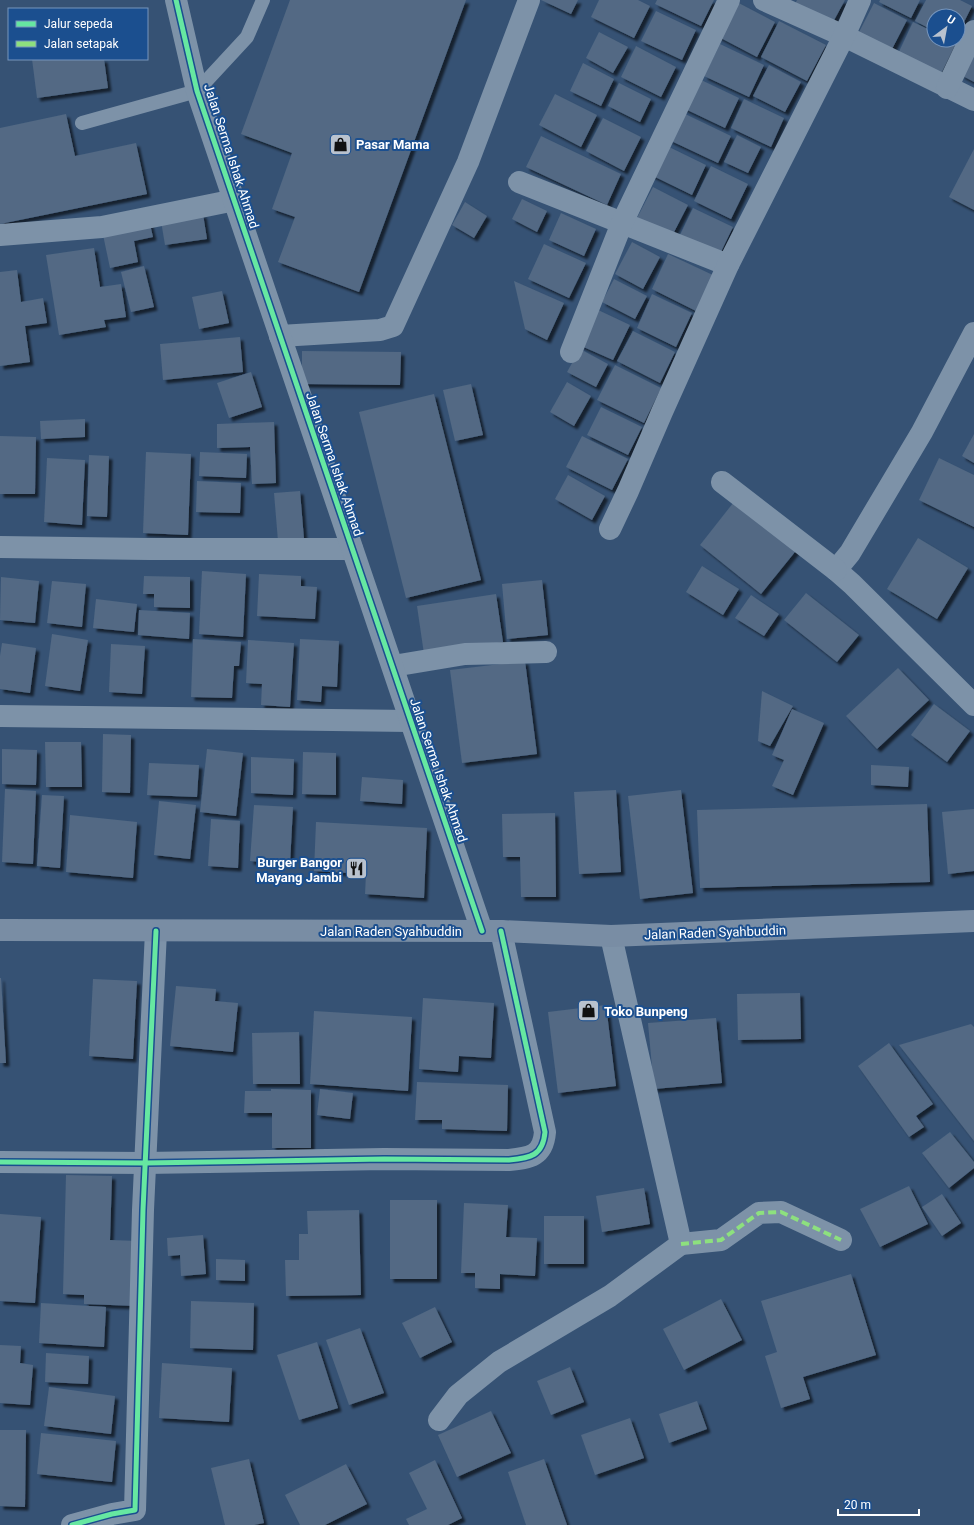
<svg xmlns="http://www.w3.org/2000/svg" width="974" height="1525" viewBox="0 0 974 1525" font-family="Roboto,sans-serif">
<defs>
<filter id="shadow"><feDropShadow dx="3.5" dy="3.5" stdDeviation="1" flood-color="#0009"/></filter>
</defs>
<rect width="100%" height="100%" fill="#365274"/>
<!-- building -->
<g fill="#526984" filter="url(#shadow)">
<path d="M290,0H466L359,292L278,262L295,217L272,209L292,153L241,134Z"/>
<path d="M541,0H578L571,14Z"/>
<path d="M599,0H638L650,6L634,38L591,17Z"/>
<path d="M657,0H714L701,26L655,4Z"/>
<path d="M733,0L775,22L757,57L715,35Z"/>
<path d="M797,0H845L832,24L795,4Z"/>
<path d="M880,0H920L911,18L879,2Z"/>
<path d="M926,0H960L972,6L958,34V16H934V31L915,21Z"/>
<path d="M874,3L907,20L890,53L857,36Z"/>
<path d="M656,11L696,30L682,60L641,41Z"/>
<path d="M779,21L826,45L807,81L761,57Z"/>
<path d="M913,22L934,32V40H949L956,43L939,78L896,58Z"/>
<path d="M599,32L628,47L613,73L586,58Z"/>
<path d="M720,44L764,65L749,97L704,76Z"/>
<path d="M636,46L676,67L661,97L621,77Z"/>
<path d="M974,52V82L961,75Z"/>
<path d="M32,59H104L108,88L37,98Z"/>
<path d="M583,63L614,79L601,106L570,91Z"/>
<path d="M769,65L801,82L785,112L753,96Z"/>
<path d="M697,78L739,98L725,128L683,108Z"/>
<path d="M619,83L651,99L640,122L608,106Z"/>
<path d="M555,94L597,115L581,147L539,125Z"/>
<path d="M744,99L784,118L771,147L731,128Z"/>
<path d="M681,112L731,136L718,163L669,140Z"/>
<path d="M66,114L75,156L136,143L147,194L0,224V128Z"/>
<path d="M603,118L641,137L624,171L586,151Z"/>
<path d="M737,135L761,147L748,173L724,162Z"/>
<path d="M541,136L621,174L607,205L526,167Z"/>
<path d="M665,145L706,165L692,195L651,175Z"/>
<path d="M974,149V210L949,197Z"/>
<path d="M711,166L748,184L731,219L694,201Z"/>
<path d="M653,187L688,205L671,238L636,220Z"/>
<path d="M522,199L547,211L537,232L512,219Z"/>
<path d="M465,202L487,216L474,238L452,225Z"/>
<path d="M693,208L733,227L719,256L679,237Z"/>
<path d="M561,213L596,229L584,256L549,240Z"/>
<path d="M203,214L207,239L165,245L161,221Z"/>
<path d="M149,220L153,237L134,241L138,262L110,268L102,230Z"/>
<path d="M632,242L660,257L643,289L615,274Z"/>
<path d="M544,244L586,263L569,298L528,279Z"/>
<path d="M94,248L100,287L121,284L126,317L104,320L106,327L59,335L46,255Z"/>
<path d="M668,254L715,276L698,312L652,289Z"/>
<path d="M144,266L154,307L131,312L121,272Z"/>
<path d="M17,270L21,302L43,298L47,323L25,326L30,362L0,366V272Z"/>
<path d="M614,279L647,296L635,319L602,302Z"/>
<path d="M514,281L564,303L547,340L525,329Z"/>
<path d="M222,291L229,323L199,329L192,297Z"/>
<path d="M652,294L692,313L676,347L637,328Z"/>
<path d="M596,309L630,325L613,360L579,345Z"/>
<path d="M633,331L675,352L660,383L617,361Z"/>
<path d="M240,337L243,372L163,380L160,344Z"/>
<path d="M580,349L608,364L596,387L567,372Z"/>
<path d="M302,351L401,352L400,385L302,384Z"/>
<path d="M615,365L661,388L644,423L597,400Z"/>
<path d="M251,372L262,407L229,418L217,383Z"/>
<path d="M567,382L591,396L574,426L550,412Z"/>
<path d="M471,384L483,435L455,441L443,390Z"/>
<path d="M434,394L481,580L406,598L359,412Z"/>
<path d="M601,407L642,427L628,455L587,435Z"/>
<path d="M85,419V437L41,439L40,421Z"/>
<path d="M274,422L276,483L252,484L250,447L217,448V424Z"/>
<path d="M974,434V463L962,456Z"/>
<path d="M0,436L36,437L35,494H0Z"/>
<path d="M582,436L628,459L612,490L566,467Z"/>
<path d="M146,452L191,454L188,535L143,533Z"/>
<path d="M200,452L247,454L246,478L199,476Z"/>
<path d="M89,455L109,456L107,517L87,516Z"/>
<path d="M47,458L85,460L82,525L44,522Z"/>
<path d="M939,458L974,475V527L919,500Z"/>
<path d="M568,475L605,496L592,520L555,499Z"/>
<path d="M197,481L241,483L240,513L196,512Z"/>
<path d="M300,491L304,539L278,541L274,493Z"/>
<path d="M737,498L799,547L761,594L700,545Z"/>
<path d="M918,538L968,568L937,619L887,589Z"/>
<path d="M702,566L739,589L723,615L686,592Z"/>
<path d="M202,571L246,574L243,637L199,634Z"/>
<path d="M259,574L301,576V586L317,587L315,619L257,616Z"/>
<path d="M144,576L190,577V608L154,607V594H143Z"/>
<path d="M1,577L39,581L35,623L0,620Z"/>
<path d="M542,580L548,635L507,639L502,584Z"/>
<path d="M52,581L86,584L82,627L47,623Z"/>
<path d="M806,593L859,635L837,662L784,620Z"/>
<path d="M496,594L503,642L424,654L417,606Z"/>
<path d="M751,595L779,614L764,636L735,618Z"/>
<path d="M96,599L137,604L134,632L93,628Z"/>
<path d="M139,610L190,613L189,639L138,635Z"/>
<path d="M52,634L88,640L80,691L45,686Z"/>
<path d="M193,639L241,642L239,666H234L232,698L191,697Z"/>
<path d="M300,639L339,641L337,687L322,686L321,702L297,700Z"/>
<path d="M248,640L294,643L290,707L261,705L262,684L246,683Z"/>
<path d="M2,643L36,648L30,693L0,689V656Z"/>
<path d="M111,644L145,646L142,694L109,692Z"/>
<path d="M525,661L537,754L462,763L450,670Z"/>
<path d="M898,668L929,700L877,749L846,716Z"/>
<path d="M762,691L793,706L770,746L758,741Z"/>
<path d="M934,704L970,731L947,762L911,735Z"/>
<path d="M792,709L824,723L793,795L772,786L784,760L772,755Z"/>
<path d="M103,734L131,735L130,793L102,792Z"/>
<path d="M45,742H81L82,787H46Z"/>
<path d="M2,749L37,750L36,785L2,784Z"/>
<path d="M207,749L243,753L236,816L200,812Z"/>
<path d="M303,752L336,753V795L302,794Z"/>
<path d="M251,757L294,759L293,795L251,793Z"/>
<path d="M149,763L199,765L197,797L147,795Z"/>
<path d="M871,765L909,767L908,787L871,785Z"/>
<path d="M362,777L403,780L402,804L360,801Z"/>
<path d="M5,789L36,791L33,864L2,862Z"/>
<path d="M616,790L621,872L579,874L574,792Z"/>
<path d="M681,790L693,893L640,899L628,796Z"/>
<path d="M42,795L64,796L60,868L37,866Z"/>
<path d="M159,801L196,805L190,859L154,855Z"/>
<path d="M927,804L930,882L700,888L697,810Z"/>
<path d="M254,805L293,807L290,864L250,861Z"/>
<path d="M974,809V871L948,874L942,812Z"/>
<path d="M555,813L556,897H521L520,857H503L502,814Z"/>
<path d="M70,815L137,822L133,878L66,872Z"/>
<path d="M211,819L240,821L238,868L208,866Z"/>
<path d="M316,822L427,828L424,898L365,894L366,874L314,871Z"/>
<path d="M0,978H1L6,1063H0Z"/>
<path d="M93,979L137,981L133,1059L89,1056Z"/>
<path d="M176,986L216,989L215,1001L238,1003L233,1052L170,1046Z"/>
<path d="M800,993L801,1039L738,1040L737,994Z"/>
<path d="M423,998L494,1003L491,1058L459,1056L458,1072L419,1069Z"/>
<path d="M606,1005L616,1086L558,1093L548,1012Z"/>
<path d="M314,1011L412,1017L408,1091L310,1084Z"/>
<path d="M716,1018L722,1083L654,1089L648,1023Z"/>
<path d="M971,1024L974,1027V1141L899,1045Z"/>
<path d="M299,1032L300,1084H253L252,1033Z"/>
<path d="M889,1043L933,1104L916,1116L924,1127L909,1137L858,1066Z"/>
<path d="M417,1082L508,1085L507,1131L442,1129V1120H415Z"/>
<path d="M271,1089L311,1090V1148H272V1113H244L245,1091H271Z"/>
<path d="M320,1089L353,1093L350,1119L317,1115Z"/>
<path d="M950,1132L974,1162V1168L949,1188L922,1153Z"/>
<path d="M66,1175L112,1176L110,1240L139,1241L137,1306L84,1304V1295L63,1294Z"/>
<path d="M909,1186L928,1224L880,1247L860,1209Z"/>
<path d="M644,1188L650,1224L602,1232L596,1196Z"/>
<path d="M942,1194L961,1223L942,1236L922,1207Z"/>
<rect x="390" y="1200" width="47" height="79"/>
<path d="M464,1203L508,1205L506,1237L537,1238L535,1276L500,1274V1289L475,1288V1273H461Z"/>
<path d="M359,1210L361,1295L286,1296L285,1260H299V1234H308L307,1211Z"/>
<path d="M0,1214L41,1217L35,1303L0,1301Z"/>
<rect x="544" y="1216" width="40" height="48"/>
<path d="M203,1235L206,1274L181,1276L180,1255L168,1256L167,1238Z"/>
<path d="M216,1259L245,1260V1281L216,1280Z"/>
<path d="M851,1274L876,1355L803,1377L810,1399L781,1408L765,1356L777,1352L761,1301Z"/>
<path d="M721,1299L742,1340L684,1370L663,1329Z"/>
<path d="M191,1301L254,1303L253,1350L190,1348Z"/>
<path d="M41,1303L106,1307L104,1347L39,1343Z"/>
<path d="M435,1307L452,1342L420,1358L402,1323Z"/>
<path d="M360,1328L384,1393L349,1405L326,1340Z"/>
<path d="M317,1342L338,1408L299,1420L277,1355Z"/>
<path d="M0,1345L21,1346L20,1363L33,1365L30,1405L0,1403Z"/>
<path d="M46,1353L89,1356L88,1384L45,1382Z"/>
<path d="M162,1363L232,1368L229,1422L159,1418Z"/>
<path d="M570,1367L584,1402L551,1415L537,1381Z"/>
<path d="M49,1387L115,1396L111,1434L44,1426Z"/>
<path d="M697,1401L707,1429L669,1443L659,1414Z"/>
<path d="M491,1411L511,1453L457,1477L438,1435Z"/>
<path d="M630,1418L644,1458L595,1475L581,1435Z"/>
<path d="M0,1430H26L25,1507L0,1506Z"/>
<path d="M41,1433L116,1441L112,1482L37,1474Z"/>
<path d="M249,1459L264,1523L254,1525H225L211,1468Z"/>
<path d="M544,1459L567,1525H526L508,1472Z"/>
<path d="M435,1460L462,1518L448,1525H409L406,1519L427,1509L409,1473Z"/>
<path d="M346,1464L367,1504L325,1525H300L285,1495Z"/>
</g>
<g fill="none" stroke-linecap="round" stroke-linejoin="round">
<!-- service -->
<path stroke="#7d92a8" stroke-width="14" d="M82,123L197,91L247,37L263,0"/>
<!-- minor -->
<g stroke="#7d92a8" stroke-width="22">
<path d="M764,0L844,36L974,100"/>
<path d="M947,88L974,31"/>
<path d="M519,182L728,265"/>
<path d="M0,235L102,227L235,200"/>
<path d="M974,333L922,432L850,553L836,570L852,584L974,705"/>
<path d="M280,336L380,330L393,326L468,162L529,0"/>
<path d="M571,352L622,223L729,0"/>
<path d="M722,482L836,570"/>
<path d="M610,529L628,491L662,412L728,265L844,36L860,0"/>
<path d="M0,547L149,549H352"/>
<path d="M393,666L465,654L546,652"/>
<path d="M0,716L410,721"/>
<path d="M0,1162L145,1163L384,1159L509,1160C530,1158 543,1156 545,1132L501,931"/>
<path d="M681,1244L721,1240L759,1213L781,1212L841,1240"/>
<path d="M439,1420L458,1395L499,1362L610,1296L681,1244L611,936"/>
<path d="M72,1525L112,1514L135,1510L143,1210L156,931"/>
</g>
<!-- tertiary -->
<path stroke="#7d92a8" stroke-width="22" d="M176,0L197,91L482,931"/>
<!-- secondary -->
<path stroke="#798da4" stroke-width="22" d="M0,930L501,931L611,936L974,921"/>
<!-- quiet -->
<path stroke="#8de07e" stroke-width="4" stroke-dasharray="8 4" stroke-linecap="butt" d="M681,1244L721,1240L759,1213L781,1212L841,1240"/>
<defs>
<g id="cycleway">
<path d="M176,0L197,91L482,931"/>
<path d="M0,1162L145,1163L384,1159L509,1160C530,1158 543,1156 545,1132L501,931"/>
<path d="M72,1525L112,1514L135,1510L143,1210L156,931"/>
</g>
</defs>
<!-- cycleway casing -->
<use href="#cycleway" stroke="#1b4f8f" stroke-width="8"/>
<!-- cycleway -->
<use href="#cycleway" stroke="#66e7a1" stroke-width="5"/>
</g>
<!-- icons -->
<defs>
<symbol id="shop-square" viewBox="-11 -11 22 22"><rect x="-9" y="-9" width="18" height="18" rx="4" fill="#b9c2ce" stroke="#1b4f8f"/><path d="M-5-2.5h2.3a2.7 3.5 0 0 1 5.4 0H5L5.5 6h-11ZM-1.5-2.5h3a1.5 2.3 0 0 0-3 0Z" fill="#111"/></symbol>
<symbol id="restaurant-square" viewBox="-11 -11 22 22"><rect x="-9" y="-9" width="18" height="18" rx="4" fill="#b9c2ce" stroke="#1b4f8f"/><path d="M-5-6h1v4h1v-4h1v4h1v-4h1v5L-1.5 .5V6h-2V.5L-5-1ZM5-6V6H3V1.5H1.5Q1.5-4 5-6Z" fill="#111"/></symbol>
</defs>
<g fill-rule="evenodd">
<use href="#shop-square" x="328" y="132" width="25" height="25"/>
<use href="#restaurant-square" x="344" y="856" width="25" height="25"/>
<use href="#shop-square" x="576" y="998" width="25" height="25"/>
</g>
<g text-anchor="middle" stroke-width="4" stroke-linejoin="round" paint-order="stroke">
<!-- poi labels -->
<g font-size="13" font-weight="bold" fill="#fff" stroke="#1b4f8f" text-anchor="start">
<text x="356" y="149">Pasar Mama</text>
<text x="342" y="867" text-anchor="end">Burger Bangor<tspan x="342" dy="15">Mayang Jambi</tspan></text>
<text x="604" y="1016">Toko Bunpeng</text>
</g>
<!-- street labels -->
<g font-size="13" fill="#fff" stroke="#1b4f8f">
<text transform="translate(232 156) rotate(72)" y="5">Jalan Serma Ishak Ahmad</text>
<text transform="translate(335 464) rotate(71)" y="5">Jalan Serma Ishak Ahmad</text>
<text transform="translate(439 770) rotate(71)" y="5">Jalan Serma Ishak Ahmad</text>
<text x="391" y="936">Jalan Raden Syahbuddin</text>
<text transform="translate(715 932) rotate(-2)" y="5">Jalan Raden Syahbuddin</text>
</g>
</g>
<!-- legend -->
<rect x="8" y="8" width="140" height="52" fill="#1b4f8f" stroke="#7695bc"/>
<rect x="16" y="21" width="20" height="6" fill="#66e7a1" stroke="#7695bc"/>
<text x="44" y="28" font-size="12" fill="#ffffff">Jalur sepeda</text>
<rect x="16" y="41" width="20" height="6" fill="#8de07e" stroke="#7695bc"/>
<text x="44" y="48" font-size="12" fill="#ffffff">Jalan setapak</text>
<!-- north arrow -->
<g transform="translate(946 28) rotate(32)"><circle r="19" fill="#1b4f8f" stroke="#7695bc"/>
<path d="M0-3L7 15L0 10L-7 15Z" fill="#b9c2ce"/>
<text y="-6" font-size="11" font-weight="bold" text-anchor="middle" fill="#ffffff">U</text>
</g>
<!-- scale -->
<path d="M838 1509v6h81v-6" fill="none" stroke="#ffffff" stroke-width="2"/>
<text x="844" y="1509" font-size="12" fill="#ffffff" stroke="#1b4f8f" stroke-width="3" paint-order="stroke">20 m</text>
</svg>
